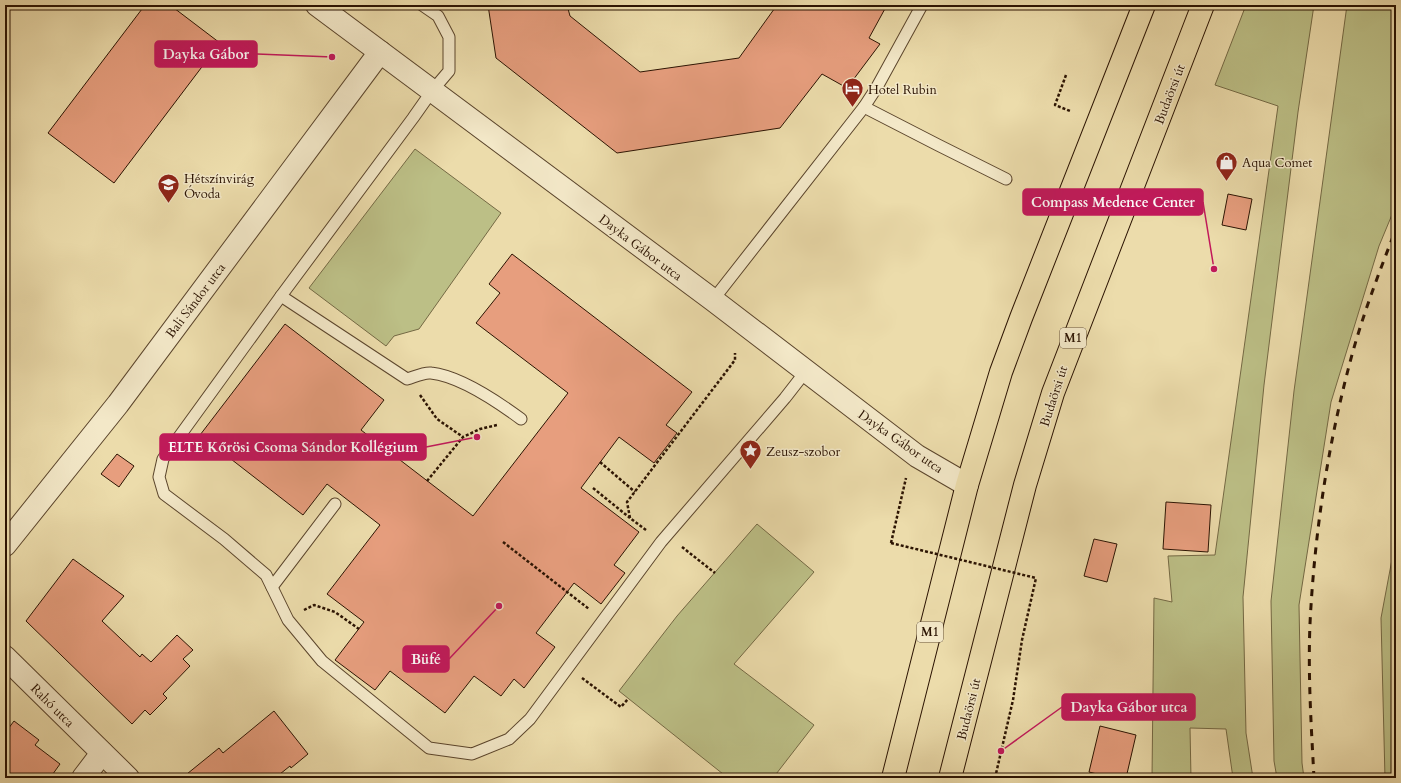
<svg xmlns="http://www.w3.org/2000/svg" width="1401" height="783" viewBox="0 0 1401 783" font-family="Cardo,serif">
<rect width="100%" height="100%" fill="#ecdcab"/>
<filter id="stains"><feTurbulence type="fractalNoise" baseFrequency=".005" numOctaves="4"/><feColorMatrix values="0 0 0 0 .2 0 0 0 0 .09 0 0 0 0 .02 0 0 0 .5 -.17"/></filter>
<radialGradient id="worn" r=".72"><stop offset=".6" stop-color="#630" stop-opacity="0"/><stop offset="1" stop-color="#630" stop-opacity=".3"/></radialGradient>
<!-- green -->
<g fill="#bcbf86" stroke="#746944">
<path d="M1246,5H1314L1298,112L1264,385L1243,597L1246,733L1253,778H1233L1226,729L1190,728L1191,778H1152L1154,598L1172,602L1168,556L1215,555L1278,106L1215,85Z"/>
<path d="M1347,5H1396V205L1379,246L1331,402L1299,605L1302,763L1304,778H1277L1274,761L1271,601L1294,391Z"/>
<path d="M415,149L501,213L419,329L394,336L386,346L309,288Z"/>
<path d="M757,524L814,572L734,664L814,725L773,778H728L619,691L677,616Z"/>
<path d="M1396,538V778H1385L1381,618Z"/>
</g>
<!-- building -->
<g fill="#e79e7e" stroke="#2b1302">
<path d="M145,5H170L220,43L114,183L48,133Z"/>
<path d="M488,5H567L570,16L640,72L739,58L777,5H887L869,38L880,44L847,88L822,74L780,128L617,153L496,58Z"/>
<path d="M1228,194L1252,199L1246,230L1222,225Z"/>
<path d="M512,254L692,392L666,425L677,433L654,463L619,437L581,488L639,532L614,565L625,573L601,604L574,583L536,633L555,647L524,688L514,679L501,696L474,676L445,713L390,671L375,690L335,660L364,622L327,594L380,525L327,484L303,515L200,435L285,324L384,400L361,430L473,516L568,393L476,323L500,293L489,284Z"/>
<path d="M117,454L134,466L119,487L101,474Z"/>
<path d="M1166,502L1211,505L1208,552L1163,549Z"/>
<path d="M1094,539L1117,544L1107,582L1084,576Z"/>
<path d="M73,559L124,596L102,621L140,657L142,654L151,662L177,635L193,650L183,659L190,666L163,694L167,698L150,715L145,710L132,724L26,621Z"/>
<path d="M274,711L308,754L291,768L290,766L275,778H182L219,748L223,753Z"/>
<path d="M14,721L39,740L35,745L60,764L50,778H5V733Z"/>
<path d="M1100,726L1136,735L1126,778H1113L1089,772Z"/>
</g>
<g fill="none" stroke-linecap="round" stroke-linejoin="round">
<defs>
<g id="service">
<path d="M422,5L438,16L449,37V71L432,91L413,118L281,296L163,459L159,477L164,494L224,539L266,575L288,620L322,661L429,748L472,754L509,739L530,719L661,542L785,398L806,371"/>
<path d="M864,107L938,145L1006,179"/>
<path d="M281,296L407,379C414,377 424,372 431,373C460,376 498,402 521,419"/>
<path d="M713,300L864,107L877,87L922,5"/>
<path d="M272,587L335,504"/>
</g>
<g id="minor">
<path d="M317,5L713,300L917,456L967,485"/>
<path d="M5,545L118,404L380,52"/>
<path d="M5,657L128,778"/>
<path d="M83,778L102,753"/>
</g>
<g id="primary">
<path d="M893,778L967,485L1001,372L1021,318L1144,5"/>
<path d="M950,778L1025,485L1053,393L1203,5"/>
</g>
</defs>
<!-- service casing -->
<use href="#service" stroke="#5b452c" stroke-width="13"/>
<!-- minor casing -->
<use href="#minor" stroke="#5b452c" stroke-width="24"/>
<!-- primary casing -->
<use href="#primary" stroke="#2b1302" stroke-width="24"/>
<!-- path -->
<g stroke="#2b1302" stroke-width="2.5" stroke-dasharray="3 2" stroke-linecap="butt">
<path d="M1066,75L1055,105L1070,111"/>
<path d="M420,395L437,419L463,437"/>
<path d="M600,462L635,492"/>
<path d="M427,481L463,437L480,429L497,425"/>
<path d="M593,488L630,518"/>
<path d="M646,530L630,518L627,502L735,360V353"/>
<path d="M503,542L589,609"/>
<path d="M891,543L906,478"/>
<path d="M682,547L715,573"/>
<path d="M304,610L314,605L335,612L359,629"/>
<path d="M582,678L621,707L628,699"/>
<path d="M995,778L1013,700L1022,640L1036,578"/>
</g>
<!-- service -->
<use href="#service" stroke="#f3e8c8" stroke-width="11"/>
<!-- minor -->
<use href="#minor" stroke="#f3e8c8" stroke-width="22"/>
<!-- primary -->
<use href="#primary" stroke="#ecdcab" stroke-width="22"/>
<!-- rail -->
<path stroke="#2b1302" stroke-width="3" stroke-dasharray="7 7" stroke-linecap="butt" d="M1314,778C1311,721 1307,663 1311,606C1316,526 1328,447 1348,370C1360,322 1378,275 1396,229"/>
<!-- path-bridge -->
<path stroke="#2b1302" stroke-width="2.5" stroke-dasharray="3 2" stroke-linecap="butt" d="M891,543L1036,578"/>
</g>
<!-- icons -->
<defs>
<symbol id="hotel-pin" viewBox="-11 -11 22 30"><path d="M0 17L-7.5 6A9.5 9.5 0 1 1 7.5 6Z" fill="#8f2418" stroke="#f3e8c8"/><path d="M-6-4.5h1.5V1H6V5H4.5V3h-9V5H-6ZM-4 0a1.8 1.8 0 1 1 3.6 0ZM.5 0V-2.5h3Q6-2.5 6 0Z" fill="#fff"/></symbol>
<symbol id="shop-pin" viewBox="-11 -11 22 30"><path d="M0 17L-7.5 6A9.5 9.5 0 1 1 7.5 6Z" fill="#8f2418" stroke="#f3e8c8"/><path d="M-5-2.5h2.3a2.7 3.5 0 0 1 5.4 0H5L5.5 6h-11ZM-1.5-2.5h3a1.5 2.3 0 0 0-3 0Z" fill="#fff"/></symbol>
<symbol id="school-pin" viewBox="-11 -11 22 30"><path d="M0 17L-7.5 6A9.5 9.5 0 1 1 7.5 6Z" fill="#8f2418" stroke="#f3e8c8"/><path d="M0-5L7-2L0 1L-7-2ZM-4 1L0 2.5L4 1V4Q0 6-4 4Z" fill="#fff"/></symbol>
<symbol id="sight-pin" viewBox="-11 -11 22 30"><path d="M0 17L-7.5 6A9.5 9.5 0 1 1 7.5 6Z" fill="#8f2418" stroke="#f3e8c8"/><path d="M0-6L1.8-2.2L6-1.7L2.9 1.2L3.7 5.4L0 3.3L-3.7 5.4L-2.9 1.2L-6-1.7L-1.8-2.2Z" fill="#fff"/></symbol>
</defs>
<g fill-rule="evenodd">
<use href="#hotel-pin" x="840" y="76" width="25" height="34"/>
<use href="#shop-pin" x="1214" y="150" width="25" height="34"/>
<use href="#school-pin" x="156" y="172" width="25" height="34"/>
<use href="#sight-pin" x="738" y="438" width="25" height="34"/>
</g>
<g text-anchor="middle" stroke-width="3" stroke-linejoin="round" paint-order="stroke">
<!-- shield labels -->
<g fill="#f3e8c8" stroke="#67533d" stroke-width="1">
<rect x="1060" y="328" width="26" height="20" rx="3"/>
<rect x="917" y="622" width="26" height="20" rx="3"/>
</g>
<g font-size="12" font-weight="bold" fill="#2b1302">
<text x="1073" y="342">M1</text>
<text x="930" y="636">M1</text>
</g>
<!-- poi labels -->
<g font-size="13" fill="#2b1302" stroke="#f3e8c8" text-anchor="start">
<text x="868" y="94">Hotel Rubin</text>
<text x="1242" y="167">Aqua Comet</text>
<text x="184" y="183">Hétszínvirág<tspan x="184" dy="15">Óvoda</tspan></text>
<text x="766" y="456">Zeusz-szobor</text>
</g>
<!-- street labels -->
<g font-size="13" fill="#2b1302" stroke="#f3e8c8">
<text transform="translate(1169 94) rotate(-69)" y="5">Budaörsi út</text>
<text transform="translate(641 247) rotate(37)" y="5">Dayka Gábor utca</text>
<text transform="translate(195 300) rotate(-53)" y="5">Bali Sándor utca</text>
<text transform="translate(1053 396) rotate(-72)" y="5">Budaörsi út</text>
<text transform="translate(901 441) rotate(35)" y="5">Dayka Gábor utca</text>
<text transform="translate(53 705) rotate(45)" y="5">Rahó utca</text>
<text transform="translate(968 709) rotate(-76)" y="5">Budaörsi út</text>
</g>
</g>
<!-- callouts -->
<path fill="none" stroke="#c2185b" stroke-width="1.5" d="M332 57L257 54M1214 269L1203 202M477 437L426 447M499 606L449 659M1001 751L1062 707"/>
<g fill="#c2185b" stroke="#f3e8c8" stroke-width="1.5">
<circle cx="332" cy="57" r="4"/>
<circle cx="1214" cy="269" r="4"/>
<circle cx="477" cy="437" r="4"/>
<circle cx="499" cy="606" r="4"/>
<circle cx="1001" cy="751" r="4"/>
</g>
<g fill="#c2185b" stroke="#c2185b" stroke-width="1.5">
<rect x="155" y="41" width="102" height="26" rx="4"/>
<rect x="1023" y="189" width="180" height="26" rx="4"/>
<rect x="160" y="434" width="266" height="26" rx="4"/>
<rect x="403" y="646" width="46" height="26" rx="4"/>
<rect x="1062" y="694" width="133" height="26" rx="4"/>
</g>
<g font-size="14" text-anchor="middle" font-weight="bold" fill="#fff">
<text x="206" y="59">Dayka Gábor</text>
<text x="1113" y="207">Compass Medence Center</text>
<text x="293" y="452">ELTE Kőrösi Csoma Sándor Kollégium</text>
<text x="426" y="664">Büfé</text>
<text x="1129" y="712">Dayka Gábor utca</text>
</g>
<!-- margin -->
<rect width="1401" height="783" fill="none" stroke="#ecdcab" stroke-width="20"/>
<rect x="6" y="6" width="1389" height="771" fill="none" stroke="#2b1302" stroke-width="2"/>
<rect x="10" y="10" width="1381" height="763" fill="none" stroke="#2b1302"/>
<rect width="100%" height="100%" filter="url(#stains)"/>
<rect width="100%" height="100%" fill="url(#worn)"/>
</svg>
